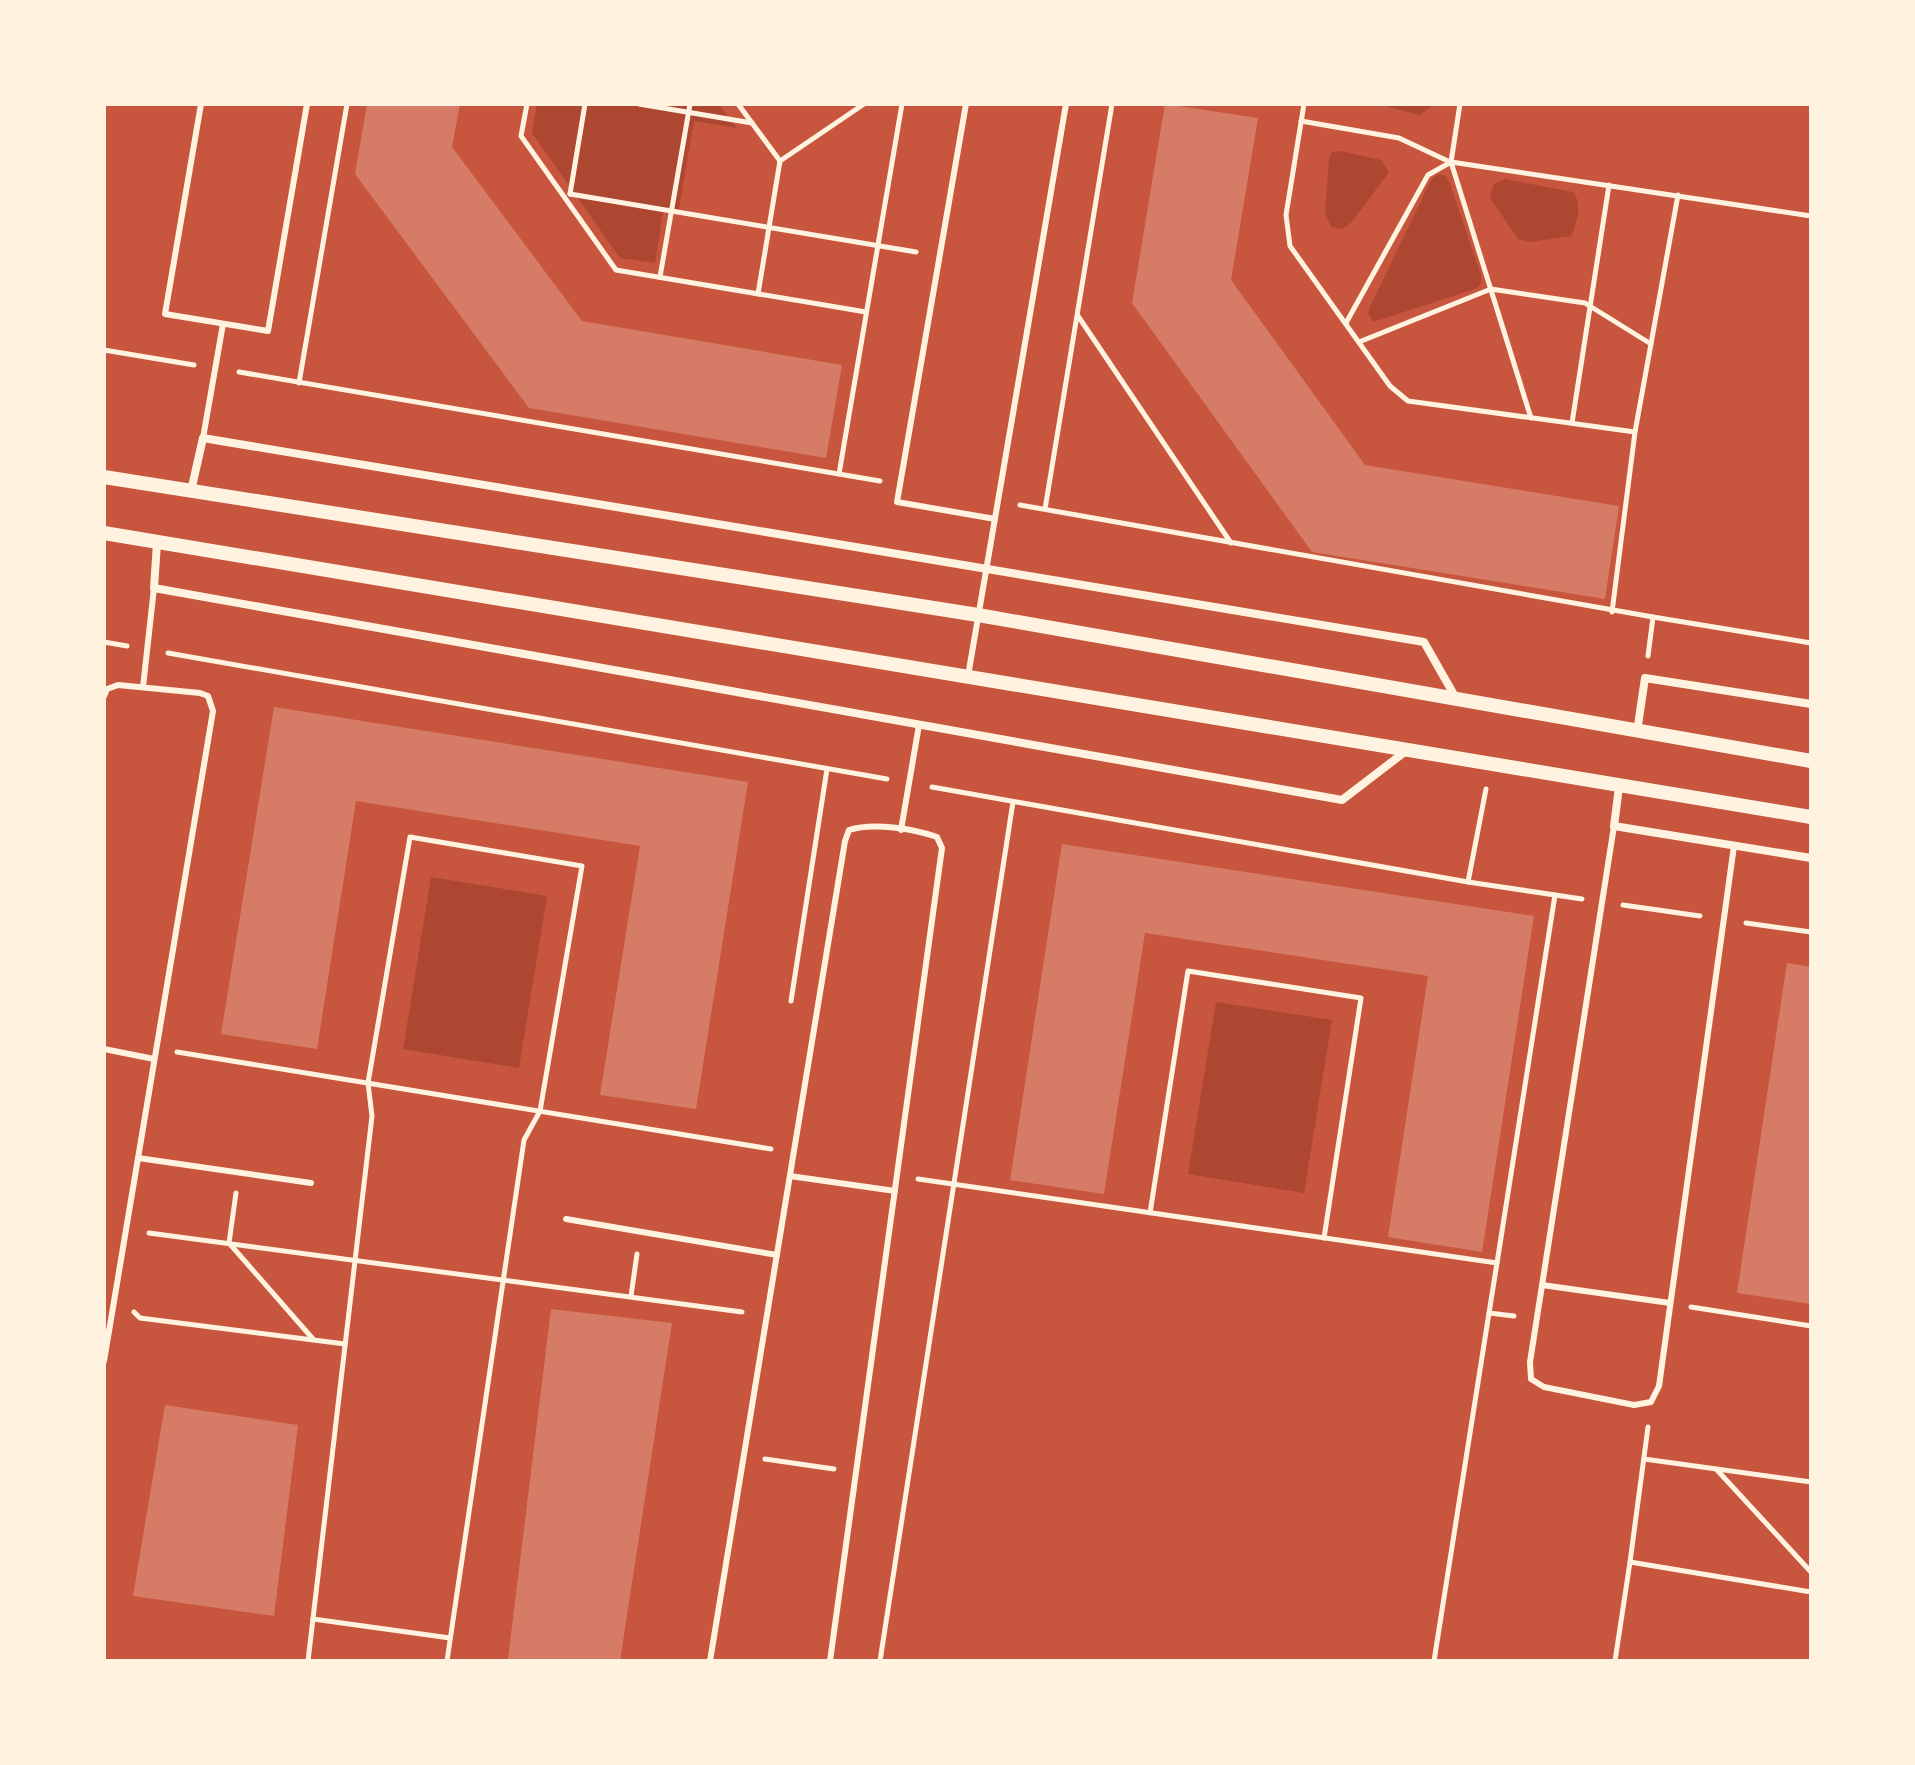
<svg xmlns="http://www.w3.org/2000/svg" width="1915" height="1765" viewBox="0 0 1915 1765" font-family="'Nunito Sans',sans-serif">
<rect width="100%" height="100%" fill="#c8553d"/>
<!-- green -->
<g fill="#ae4732">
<path d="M537,104H719L737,128L694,121L678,214L663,212L655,263L620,258L532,133Z"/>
<path d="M1377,104H1434L1420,115Z"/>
<path d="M1341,151L1381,160L1389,172L1351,223L1342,229L1331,227L1325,213L1329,157L1332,152Z"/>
<path d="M1438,174L1446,176L1450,184L1481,275V284L1475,289L1373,322L1368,313L1370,307L1431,180Z"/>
<path d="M1505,179L1573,192C1583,204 1577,223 1571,236L1530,242L1518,239L1490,198L1494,184Z"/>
<path d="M431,877L547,896L519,1068L403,1049Z"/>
<path d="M1216,1002L1332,1020L1304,1193L1188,1174Z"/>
</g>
<!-- building -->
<g fill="#d67c66">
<path d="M367,104H460L452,147L582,321L842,365L826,458L529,408L355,174Z"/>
<path d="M1165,104L1258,118L1231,280L1365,465L1619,506L1605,599L1312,552L1132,303Z"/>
<path d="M274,707L748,782L696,1109L600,1095L640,846L356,801L317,1049L221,1034Z"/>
<path d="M1062,844L1534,916L1482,1252L1388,1237L1428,976L1145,933L1104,1194L1010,1180Z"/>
<path d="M1787,963L1811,967V1304L1737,1293Z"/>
<path d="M551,1309L672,1323L620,1661L508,1659Z"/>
<path d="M165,1405L298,1425L274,1616L133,1596Z"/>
</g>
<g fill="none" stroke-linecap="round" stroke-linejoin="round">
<!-- path -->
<g stroke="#fff3e0" stroke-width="5">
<path d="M527,104L521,136L616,270L866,312"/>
<path d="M639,104L752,123"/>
<path d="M738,104L780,161L864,104"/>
<path d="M1304,104L1286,215L1290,246L1390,386L1408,401L1635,432L1678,195"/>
<path d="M1460,104L1451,162L1811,216"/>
<path d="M1301,121L1399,138L1450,162"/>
<path d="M570,194L916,252"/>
<path d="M570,194L585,104"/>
<path d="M660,277L690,104"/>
<path d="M758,294L780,161"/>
<path d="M1078,316L1231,543"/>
<path d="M1346,323L1428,175L1451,162L1531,418"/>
<path d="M1359,342L1491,289L1585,303L1651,344"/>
<path d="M104,350L194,365"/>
<path d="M239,372L880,481"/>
<path d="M299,383L347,104"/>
<path d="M1572,423L1609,185"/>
<path d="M839,474L902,104"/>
<path d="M1020,505L1653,617L1648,656"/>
<path d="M1045,509L1112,104"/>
<path d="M1612,612L1635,432"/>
<path d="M1653,617L1811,643"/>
<path d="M104,642L127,646"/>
<path d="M168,653L887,779"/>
<path d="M932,787L1468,882L1486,789"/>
<path d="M1468,882L1582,899"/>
<path d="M1623,905L1700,916"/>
<path d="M1746,923L1811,932"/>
<path d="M791,1001L827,769"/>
<path d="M177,1052L771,1149"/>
<path d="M918,1179L1497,1263L1555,895"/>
<path d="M236,1193L229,1243L313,1339"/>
<path d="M1150,1213L1188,971L1361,998L1324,1238"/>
<path d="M149,1233L742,1312"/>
<path d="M1497,1263L1489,1313L1514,1316"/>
<path d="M631,1296L637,1254"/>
<path d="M1691,1307L1811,1326"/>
<path d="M134,1312L140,1318L345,1344"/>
<path d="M1648,1427L1630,1562L1811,1592"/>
<path d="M765,1459L834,1469"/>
<path d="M1644,1459L1811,1482"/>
<path d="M1717,1470L1811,1572"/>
<path d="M313,1619L450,1638"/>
<path d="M308,1661L372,1116L368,1083L410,837L582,866L540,1111L524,1140L447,1661"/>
<path d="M880,1661L1013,802"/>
<path d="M1434,1661L1489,1313"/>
<path d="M1615,1661L1630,1562"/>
</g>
<!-- service -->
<g stroke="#fff3e0" stroke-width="6">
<path d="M201,104L165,314L268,331L307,104"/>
<path d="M966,104L897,502L995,519"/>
<path d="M203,438L223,324"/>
<path d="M968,676L1066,104"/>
<path d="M143,687L154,588"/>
<path d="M104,696L107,689L118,685L200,693L208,696L213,711L104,1361"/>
<path d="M1614,826L1530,1362L1531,1379L1544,1387L1634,1405L1651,1402L1659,1386L1734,846"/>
<path d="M901,830L919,725"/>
<path d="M104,1049L154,1059"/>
<path d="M138,1158L311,1183"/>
<path d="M790,1176L895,1191"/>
<path d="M566,1219L777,1255"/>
<path d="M1542,1285L1670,1303"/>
<path d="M710,1661L845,841L849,830C873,822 914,829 937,837L942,848L830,1661"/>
</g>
<!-- minor -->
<g stroke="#fff3e0" stroke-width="8">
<path d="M191,491L203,438L1424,642L1457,700"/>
<path d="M157,543L154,588L1342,800L1406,751"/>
<path d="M1637,732L1645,678L1811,704"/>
<path d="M1619,787L1614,826L1811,858"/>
</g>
<!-- tertiary -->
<g stroke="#fff3e0" stroke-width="14">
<path d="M104,477L978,615L1811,761"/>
<path d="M104,533L1811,817"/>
</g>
</g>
<!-- border -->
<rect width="1915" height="1765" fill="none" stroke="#fff3e0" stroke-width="212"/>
</svg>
